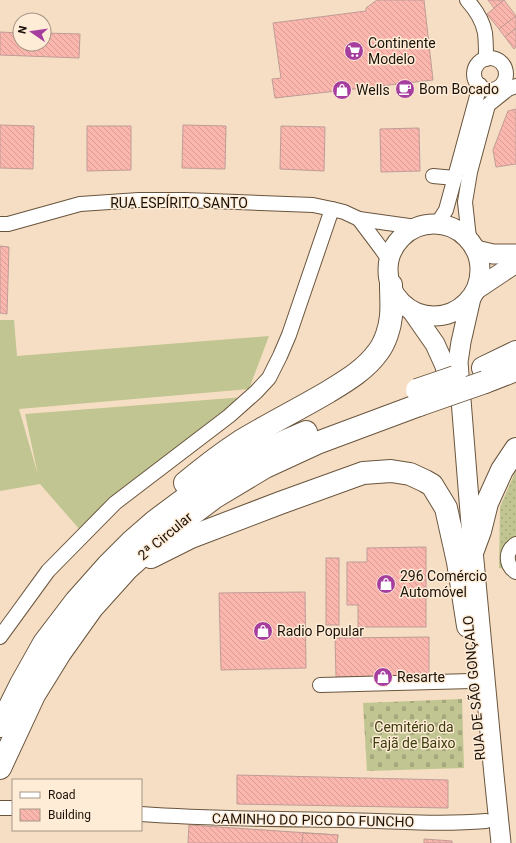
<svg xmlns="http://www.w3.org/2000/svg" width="516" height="843" viewBox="0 0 516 843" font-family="Roboto,sans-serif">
<defs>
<pattern id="cemetery-stones" width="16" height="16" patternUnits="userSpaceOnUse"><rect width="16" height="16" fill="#c1c591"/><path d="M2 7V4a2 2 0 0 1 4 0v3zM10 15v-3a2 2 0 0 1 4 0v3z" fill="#a5a87c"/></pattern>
<pattern id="park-dots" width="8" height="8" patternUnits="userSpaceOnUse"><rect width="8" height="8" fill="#c1c591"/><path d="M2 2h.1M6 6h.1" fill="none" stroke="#a5a87c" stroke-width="1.8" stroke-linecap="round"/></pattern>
<pattern id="building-back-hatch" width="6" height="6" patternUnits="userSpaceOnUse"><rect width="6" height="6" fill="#fbb6ae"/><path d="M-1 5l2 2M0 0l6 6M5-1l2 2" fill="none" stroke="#d79c94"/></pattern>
</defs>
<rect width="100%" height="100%" fill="#f5dec3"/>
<!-- grass -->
<path fill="#c1c591" d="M0,320H14L17,356L269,336L249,389L19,409L38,475L25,414L245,397L80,530L40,484L0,491Z"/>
<!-- cemetery -->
<path fill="url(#cemetery-stones)" d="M462,699L464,768L367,771L363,703Z"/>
<!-- park -->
<path fill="url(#park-dots)" d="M516,470V570L499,568L500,507Z"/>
<!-- building -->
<g fill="url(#building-back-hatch)" stroke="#c09c97">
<path d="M377,0H424L433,80L275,98L272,79L281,78L273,23L366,11V8Z"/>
<path d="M488,0H504L494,8Z"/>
<path d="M504,0L516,16L499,29L487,14Z"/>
<path d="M516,16V28L505,37L499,29Z"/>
<path d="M515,29L516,30V47L514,49L505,37Z"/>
<path d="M0,32L20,33V44H44V33L80,34L79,58L0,55Z"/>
<path d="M516,109V164L496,167L493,150L508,111Z"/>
<path d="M0,125L34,126L33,169L0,168Z"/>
<path d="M183,125L226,126L225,169L182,168Z"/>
<path d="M87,126H131V170L87,171Z"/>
<path d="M281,126L325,127L324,171L280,169Z"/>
<path d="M419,128L420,171L381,172L380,129Z"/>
<path d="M0,246L9,247L7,314L0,313Z"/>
<path d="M426,547V627H358V605H347V562H367V548Z"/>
<rect x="326" y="558" width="13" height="67"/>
<path d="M305,592L306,668L221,670L219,593Z"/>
<path d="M429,637V676L336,677L335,638Z"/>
<path d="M237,775L448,780V808L237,804Z"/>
<path d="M189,825L338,835L337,843H188Z"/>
<path d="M303,833L338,835L337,843H302Z"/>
<path d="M424,839L452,841V843H424Z"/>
</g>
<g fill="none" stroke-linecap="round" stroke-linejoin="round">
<defs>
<g id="minor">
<path d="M467,0C475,9 483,21 485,33C486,42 486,50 486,59"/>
<circle cx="490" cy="74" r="16"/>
<path d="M433,176L455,178"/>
<path d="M359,219C369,233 380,246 389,260"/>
<path d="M0,224H8L80,204L139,200H185L313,205L332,209L344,212L359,219L416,227"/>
<path d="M437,224L446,210L480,85"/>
<path d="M469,238L465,202L470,172L488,105L508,89L516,86"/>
<path d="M516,544C505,551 505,565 516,572"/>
<path d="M0,637L48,571L115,503L229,416L256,392L269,378L280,356L289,335L332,209"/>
<path d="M320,685L472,681"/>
<path d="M0,808H13"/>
<path d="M141,814C208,819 276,819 344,820C391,821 439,825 486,821"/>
</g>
<g id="secondary">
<circle cx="434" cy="270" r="46"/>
<path d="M476,250L493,254H516"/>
<path d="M477,289L516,263"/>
<path d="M471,298L461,342L458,362L473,550L494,775L501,843"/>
<path d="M412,311L435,344L445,366L450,393"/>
</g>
<g id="trunk">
<path d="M483,368L516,352"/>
<path d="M485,382L516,370"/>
<path d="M185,483C203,468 221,454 241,441C269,424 299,409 328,392C346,381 365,370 378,352C385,343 390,328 391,316C392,306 391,295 391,285"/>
<path d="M473,550L480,531L487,503L502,470L516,449"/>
<path d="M151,557L191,537L280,503L363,473L391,471L410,474L425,481L432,485L446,508L458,562L468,626"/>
<path d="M0,726L21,684L44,643L76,601L108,565L132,541L155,521L206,483L260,452L306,432"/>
<path d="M0,768L34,695L60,653L92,608L128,568L167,533L215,497L265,467L317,443L419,405"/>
</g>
</defs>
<!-- minor casing -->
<use href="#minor" stroke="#69553e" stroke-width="16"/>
<!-- secondary casing -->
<use href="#secondary" stroke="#69553e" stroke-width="21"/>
<!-- trunk casing -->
<use href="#trunk" stroke="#69553e" stroke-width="24"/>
<!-- minor -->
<use href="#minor" stroke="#fff" stroke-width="14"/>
<!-- secondary -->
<use href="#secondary" stroke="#fff" stroke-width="19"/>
<!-- trunk -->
<use href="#trunk" stroke="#fff" stroke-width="22"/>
<defs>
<g id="trunk-bridge">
<path d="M417,390L455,377"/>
<path d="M419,405L485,382"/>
</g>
</defs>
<!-- trunk-bridge casing -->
<use href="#trunk-bridge" stroke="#69553e" stroke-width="24" stroke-linecap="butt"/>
<!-- trunk-bridge -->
<use href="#trunk-bridge" stroke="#fff" stroke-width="22"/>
</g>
<!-- icons -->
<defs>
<symbol id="supermarket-disc" viewBox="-11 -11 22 22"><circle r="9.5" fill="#a63ea0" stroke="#ffecd7"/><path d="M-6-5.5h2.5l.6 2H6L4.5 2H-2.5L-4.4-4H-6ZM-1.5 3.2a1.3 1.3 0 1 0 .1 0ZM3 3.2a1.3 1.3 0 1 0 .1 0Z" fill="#fff"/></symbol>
<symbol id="cafe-disc" viewBox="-11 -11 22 22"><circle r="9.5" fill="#a63ea0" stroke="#ffecd7"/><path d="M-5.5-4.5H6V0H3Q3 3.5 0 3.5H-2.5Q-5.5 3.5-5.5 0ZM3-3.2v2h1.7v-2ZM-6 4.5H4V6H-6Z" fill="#fff"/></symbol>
<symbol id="shop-disc" viewBox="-11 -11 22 22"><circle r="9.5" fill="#a63ea0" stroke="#ffecd7"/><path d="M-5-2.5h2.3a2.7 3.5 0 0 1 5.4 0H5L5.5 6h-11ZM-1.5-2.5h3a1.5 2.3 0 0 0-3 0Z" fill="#fff"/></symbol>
</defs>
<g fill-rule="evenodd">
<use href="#supermarket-disc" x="343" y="40" width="22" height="22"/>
<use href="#cafe-disc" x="394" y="78" width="22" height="22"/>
<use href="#shop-disc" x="331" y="79" width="22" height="22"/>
<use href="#shop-disc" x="375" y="573" width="22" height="22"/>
<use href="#shop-disc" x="252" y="620" width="22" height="22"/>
<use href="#shop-disc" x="372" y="666" width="22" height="22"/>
</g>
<g text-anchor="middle" stroke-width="3" stroke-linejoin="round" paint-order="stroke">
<!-- poi labels -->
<g font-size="14" fill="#1b130a" stroke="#ffecd7" text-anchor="start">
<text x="368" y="48">Continente<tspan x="368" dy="16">Modelo</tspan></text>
<text x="419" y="94">Bom Bocado</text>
<text x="356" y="95">Wells</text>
<text x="400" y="581">296 Comércio<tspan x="400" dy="16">Automóvel</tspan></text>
<text x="277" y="636">Radio Popular</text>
<text x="397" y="682">Resarte</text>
</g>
<!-- street labels -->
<g font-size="14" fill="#1b130a" stroke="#ffecd7">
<text x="179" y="208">RUA ESPÍRITO SANTO</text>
<text transform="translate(165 536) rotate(-40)" y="5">2ª Circular</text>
<text transform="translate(474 688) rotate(-95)" y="5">RUA DE SÃO GONÇALO</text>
<text transform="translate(313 820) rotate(1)" y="5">CAMINHO DO PICO DO FUNCHO</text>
</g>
<!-- park labels -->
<g font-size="14" fill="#3c3d0d" stroke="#ffecd7">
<text x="414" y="732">Cemitério da<tspan x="414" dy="16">Fajã de Baixo</tspan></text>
</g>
</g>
<!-- legend -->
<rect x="12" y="779" width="130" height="52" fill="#ffecd7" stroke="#a49585"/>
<rect x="20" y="792" width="20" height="6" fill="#ffffff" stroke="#a49585"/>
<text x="48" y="799" font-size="12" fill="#1b130a">Road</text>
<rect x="20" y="809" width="20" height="12" fill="url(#building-back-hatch)" stroke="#a49585"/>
<text x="48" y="819" font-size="12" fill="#1b130a">Building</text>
<!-- north arrow -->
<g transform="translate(32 32) rotate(283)"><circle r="19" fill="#ffecd7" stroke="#a49585"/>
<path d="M0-3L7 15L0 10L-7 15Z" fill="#a63ea0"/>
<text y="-6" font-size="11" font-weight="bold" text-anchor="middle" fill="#1b130a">N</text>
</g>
</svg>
